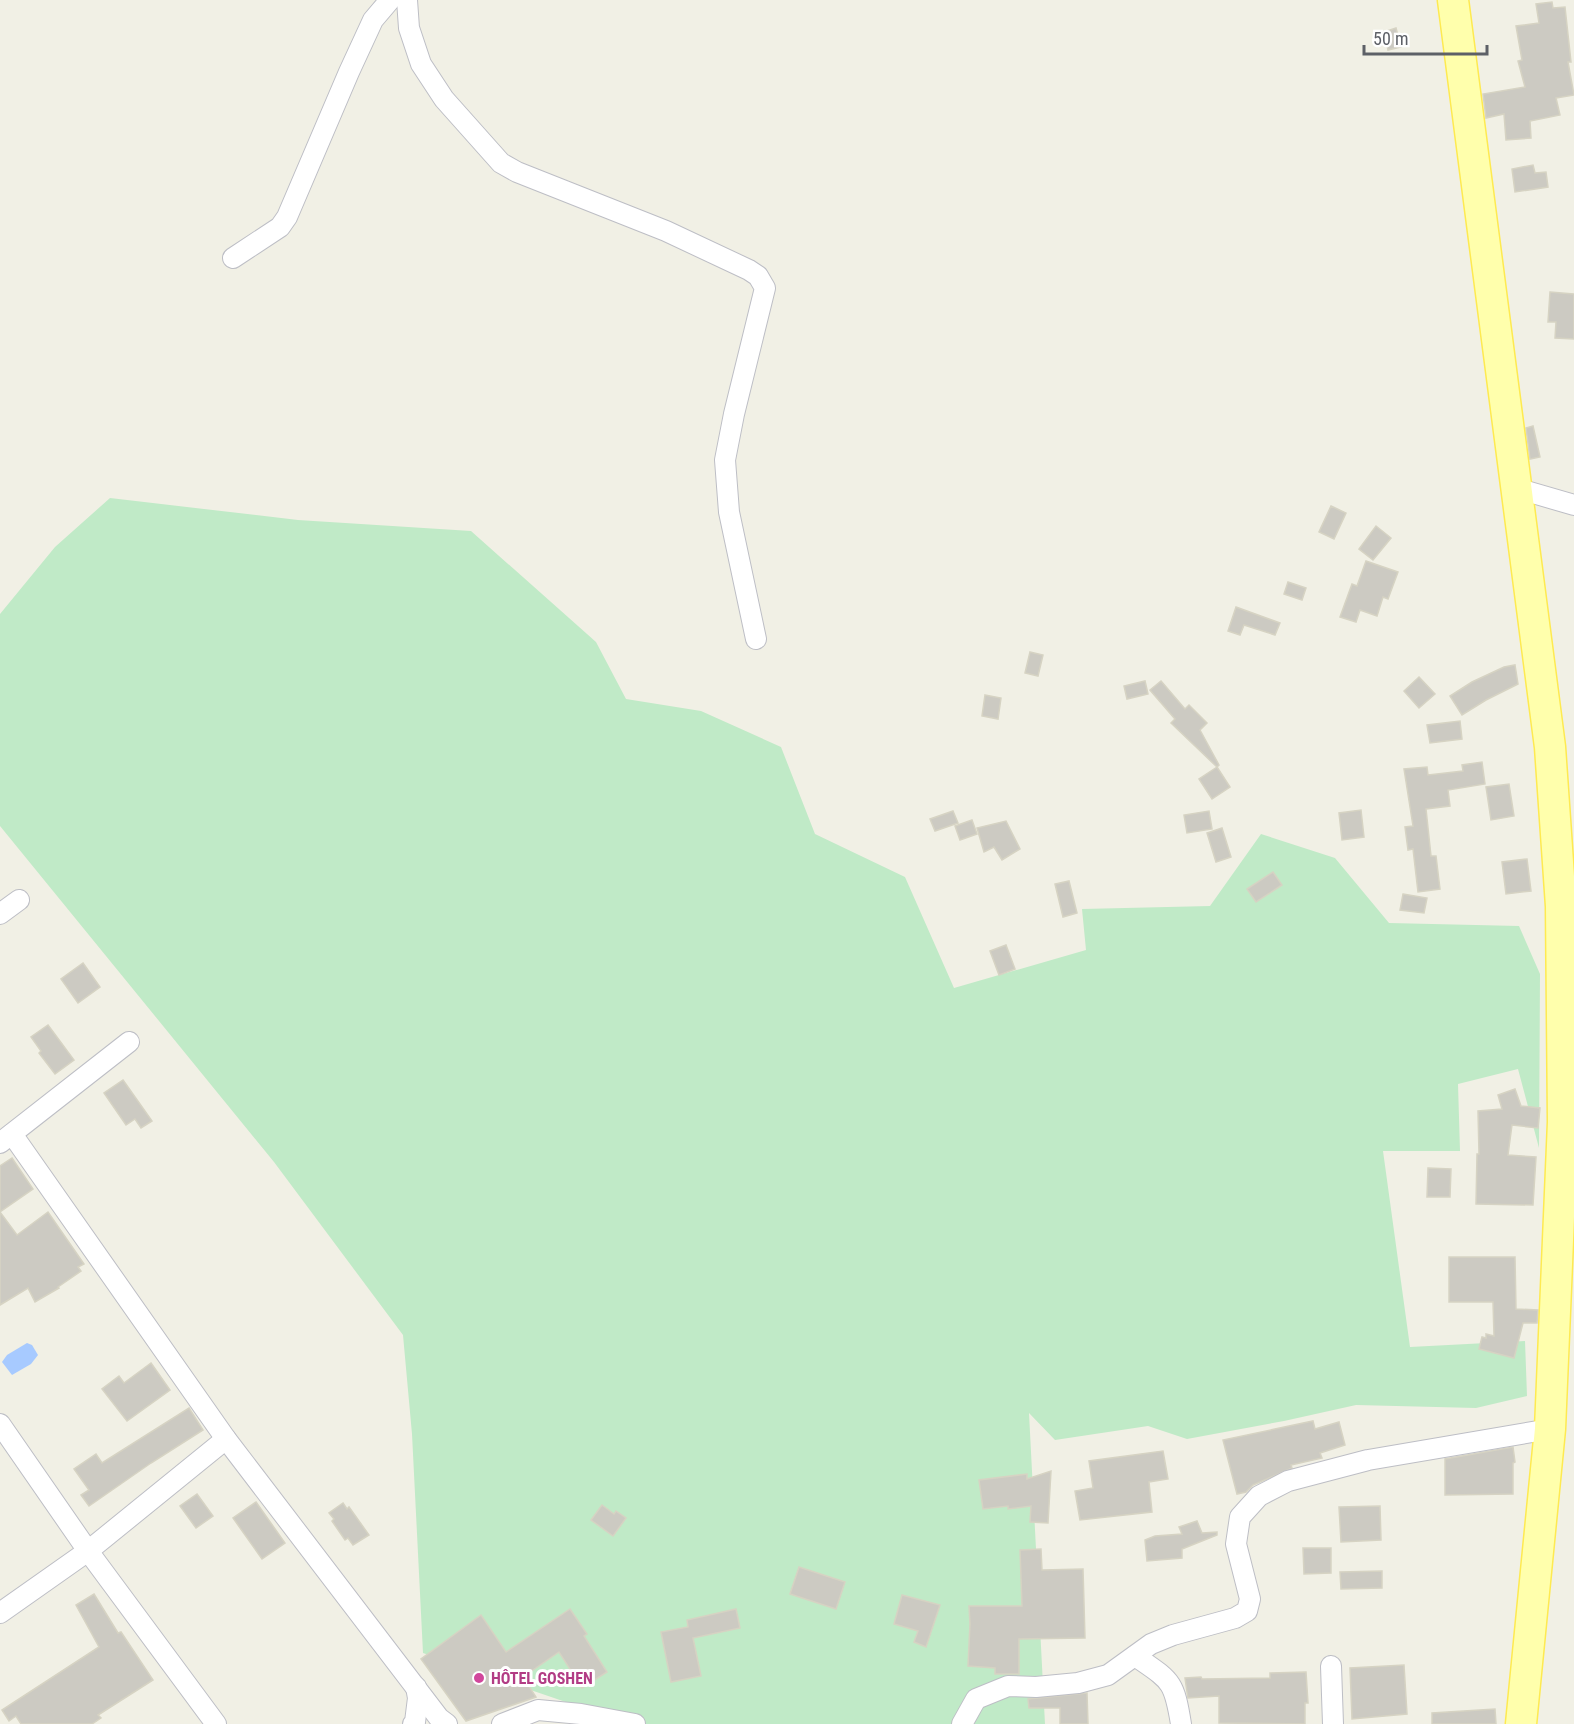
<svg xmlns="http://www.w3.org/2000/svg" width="1574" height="1724" viewBox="0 0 1574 1724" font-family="'Roboto Condensed',sans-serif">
<rect width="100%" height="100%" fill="#f1f0e5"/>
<!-- green -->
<path fill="#c0eac7" d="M110,498L298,520L471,531L596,642L626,699L701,711L781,747L815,834L905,877L954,988L1086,950L1082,909L1210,906L1261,834L1335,858L1389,923L1519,926L1540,974L1539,1148L1518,1069L1458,1084L1460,1151H1383L1410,1347L1525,1341L1527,1396L1476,1408L1356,1405L1284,1421L1187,1439L1148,1426L1055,1440L1029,1413L1045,1724H630L423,1653L412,1434L403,1335L274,1162L0,826V614L55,547Z"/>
<!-- water -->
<path fill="#a7caff" d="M27,1343L32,1345L38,1355L31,1364L12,1375L2,1362L7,1355Z"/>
<!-- building -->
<g fill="#cccac2" stroke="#d6d3c3" stroke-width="1.5">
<path d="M1552,2L1553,8L1565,7L1571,62H1568L1574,95L1556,98L1560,115L1530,121L1531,138L1506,140L1504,114L1486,118L1483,94L1525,87L1518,61L1522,60L1516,26L1539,23L1536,4Z"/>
<path d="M1396,28L1401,47L1388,50L1384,32Z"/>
<path d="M1533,165L1535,173L1546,172L1548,187L1515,192L1512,169Z"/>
<path d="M1550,292L1574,294V339L1555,338L1556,322H1548Z"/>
<path d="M1533,426L1540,457L1530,459L1526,428Z"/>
<path d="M1331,506L1346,513L1334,539L1319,532Z"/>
<path d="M1376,526L1391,538L1373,560L1359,549Z"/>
<path d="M1366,561L1398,572L1388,599L1383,597L1377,616L1360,610L1356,622L1340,617L1352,584L1357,586Z"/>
<path d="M1288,582L1306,588L1302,600L1284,594Z"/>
<path d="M1236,607L1280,623L1275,635L1244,625L1240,635L1228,631Z"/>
<path d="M1030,652L1043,655L1038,676L1025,673Z"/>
<path d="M1515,665L1518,684L1486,700L1462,715L1450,696L1472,682L1504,667Z"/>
<path d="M1419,677L1435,694L1419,708L1404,691Z"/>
<path d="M1145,681L1148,694L1127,699L1124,686Z"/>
<path d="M1161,681L1185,709L1189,705L1207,723L1200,730L1219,765L1217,767L1230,787L1212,799L1199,779L1217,767L1171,723L1175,719L1150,690Z"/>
<path d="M985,695L1001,698L998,719L982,716Z"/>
<path d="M1460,721L1462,739L1430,743L1427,725Z"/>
<path d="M1482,762L1485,784L1448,790L1450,806L1426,809L1431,856H1436L1440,889L1418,892L1413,849L1408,850L1405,827L1413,826L1404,769L1427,767L1428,775L1463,771L1462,765Z"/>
<path d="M1509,784L1514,816L1491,820L1486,787Z"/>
<path d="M1361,810L1364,837L1342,840L1339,813Z"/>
<path d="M953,811L958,823L935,831L930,819Z"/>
<path d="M1209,811L1212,829L1187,833L1184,815Z"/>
<path d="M972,820L977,834L960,840L955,826Z"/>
<path d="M1006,821L1020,849L1002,860L994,847L984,852L977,828Z"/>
<path d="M1222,828L1231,857L1216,862L1207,833Z"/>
<path d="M1527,859L1531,891L1506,894L1502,862Z"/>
<path d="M1273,872L1282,885L1256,902L1247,889Z"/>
<path d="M1069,881L1077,913L1063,917L1055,884Z"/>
<path d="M1403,894L1427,898L1424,913L1400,910Z"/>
<path d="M1006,945L1015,969L999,975L990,951Z"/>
<path d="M83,963L100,987L78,1003L61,979Z"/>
<path d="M48,1025L74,1060L55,1074L39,1053L41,1051L31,1037Z"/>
<path d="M123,1080L152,1121L141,1128L135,1119L126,1125L104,1093Z"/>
<path d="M1515,1089L1521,1106L1540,1108L1538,1128L1512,1125L1508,1155L1536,1157L1533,1205L1476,1204L1477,1154H1479L1478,1111L1502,1109L1498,1095Z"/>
<path d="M12,1158L33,1189L0,1212L17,1235L48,1212L84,1264L78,1267L81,1271L58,1287L59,1288L35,1302L28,1288L0,1305V1166Z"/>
<path d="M1428,1168L1451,1169L1450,1197H1427Z"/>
<path d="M1449,1257H1515L1516,1309L1538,1310L1537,1323H1523L1514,1358L1479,1349L1482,1337L1486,1338V1334L1494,1336L1493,1302H1449Z"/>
<path d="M151,1363L170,1390L127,1421L102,1389L119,1376L124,1383Z"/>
<path d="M189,1408L203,1430L151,1463L89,1506L81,1495L89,1490L74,1469L96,1454L102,1463Z"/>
<path d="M1313,1421L1315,1429L1339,1422L1345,1445L1320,1453L1322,1458L1291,1465L1292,1468L1253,1485L1246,1492L1237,1494L1223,1440Z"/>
<path d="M1513,1447L1515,1462L1513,1463V1494L1445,1495V1459Z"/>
<path d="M1163,1451L1168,1479L1149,1482L1152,1512L1080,1520L1075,1491L1093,1488L1089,1461Z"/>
<path d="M1051,1471L1048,1523L1030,1522L1031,1506L1008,1509V1506L983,1509L979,1480L1027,1474V1479Z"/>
<path d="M197,1494L213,1516L196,1528L180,1506Z"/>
<path d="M256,1502L285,1543L262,1559L233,1518Z"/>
<path d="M343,1503L347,1509L349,1507L369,1535L353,1545L348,1538L345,1540L332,1521L334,1519L329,1513Z"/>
<path d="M602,1505L614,1514L616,1511L626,1518L613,1536L591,1520Z"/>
<path d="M1380,1506L1381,1540L1341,1542L1339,1507Z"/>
<path d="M1197,1521L1202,1533L1217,1532V1535L1182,1549V1558L1147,1561L1145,1540L1155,1536L1182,1534L1179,1527Z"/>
<path d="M1303,1548H1331V1573L1304,1574Z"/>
<path d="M1041,1549L1042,1570L1083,1569L1085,1638L1019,1639V1674H995V1668L968,1666L970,1624L969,1606H1022L1020,1550Z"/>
<path d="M799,1567L845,1582L836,1609L790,1594Z"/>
<path d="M1382,1571V1588L1341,1589L1340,1572Z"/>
<path d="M94,1594L118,1633L121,1632L153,1680L98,1715L101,1718L92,1724H21L16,1716L9,1721L2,1710L99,1647L76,1605Z"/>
<path d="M902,1595L940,1605L926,1647L914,1642L918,1631L894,1624Z"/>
<path d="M570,1609L587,1634L584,1636L607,1672L582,1688L559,1652L523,1677L536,1697L466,1721L421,1659L481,1615L506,1652Z"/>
<path d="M736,1609L740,1628L693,1638L701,1676L671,1682L661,1632L688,1627L687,1620Z"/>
<path d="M1404,1665L1407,1714L1352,1719L1350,1668Z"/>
<path d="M1306,1672L1308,1703H1305V1724L1219,1723V1696L1188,1698L1187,1692L1185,1678L1201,1677L1202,1679L1270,1678V1673Z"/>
<path d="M1087,1693L1088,1724H1060V1708H1029L1028,1699Z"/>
<path d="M1495,1709L1496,1724H1432V1713Z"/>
</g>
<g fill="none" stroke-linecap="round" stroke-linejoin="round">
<defs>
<g id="street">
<path d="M407,0L409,28L421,64L444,99L501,163L517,172L666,231L749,270L758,276L765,288L734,414L725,460L729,512L756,639"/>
<path d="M233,258L280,227L287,217L349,72L373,20L390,0"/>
<path d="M1516,488L1574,505"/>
<path d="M0,914L19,900"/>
<path d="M12,1134L226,1439L439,1718L447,1724"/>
<path d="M0,1143L129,1042"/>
<path d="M0,1424L88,1551L216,1724"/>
<path d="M0,1613L88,1551L226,1439"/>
<path d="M1135,1656C1171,1681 1174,1680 1181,1724"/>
<path d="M1331,1666L1333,1724"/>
<path d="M413,1724L415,1722L418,1698L416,1687"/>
<path d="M502,1724L538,1710L581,1714L635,1724"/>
<path d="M962,1724L976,1699L1008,1686L1036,1687L1078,1683L1108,1675L1151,1644L1173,1635L1235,1618L1247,1611L1250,1599L1236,1544L1240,1517L1259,1496L1288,1481L1368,1460L1550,1429"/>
</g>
<path id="primary" d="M1453,0L1550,747L1561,906L1563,1122L1550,1429L1521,1724"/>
</defs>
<!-- street casing -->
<use href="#street" stroke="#bdbec5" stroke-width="22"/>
<!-- primary casing -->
<use href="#primary" stroke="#feea51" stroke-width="33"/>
<!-- street -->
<use href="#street" stroke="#fff" stroke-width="20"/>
<!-- primary -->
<use href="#primary" stroke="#ffffac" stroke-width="30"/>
</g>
<!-- markers -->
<circle fill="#d1479c" stroke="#fff" stroke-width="2" cx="479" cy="1678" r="6"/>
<g text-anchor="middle" stroke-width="6" stroke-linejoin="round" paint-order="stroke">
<!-- hotel labels -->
<g font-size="16" font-weight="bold" fill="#b23c85" stroke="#fff" text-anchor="start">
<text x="491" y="1684">HÔTEL GOSHEN</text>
</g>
</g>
<!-- scale -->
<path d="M1364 45v9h123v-9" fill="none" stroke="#5d6067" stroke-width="3"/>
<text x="1373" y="45" font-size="18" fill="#5d6067" stroke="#ffffff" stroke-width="4.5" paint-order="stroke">50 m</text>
</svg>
